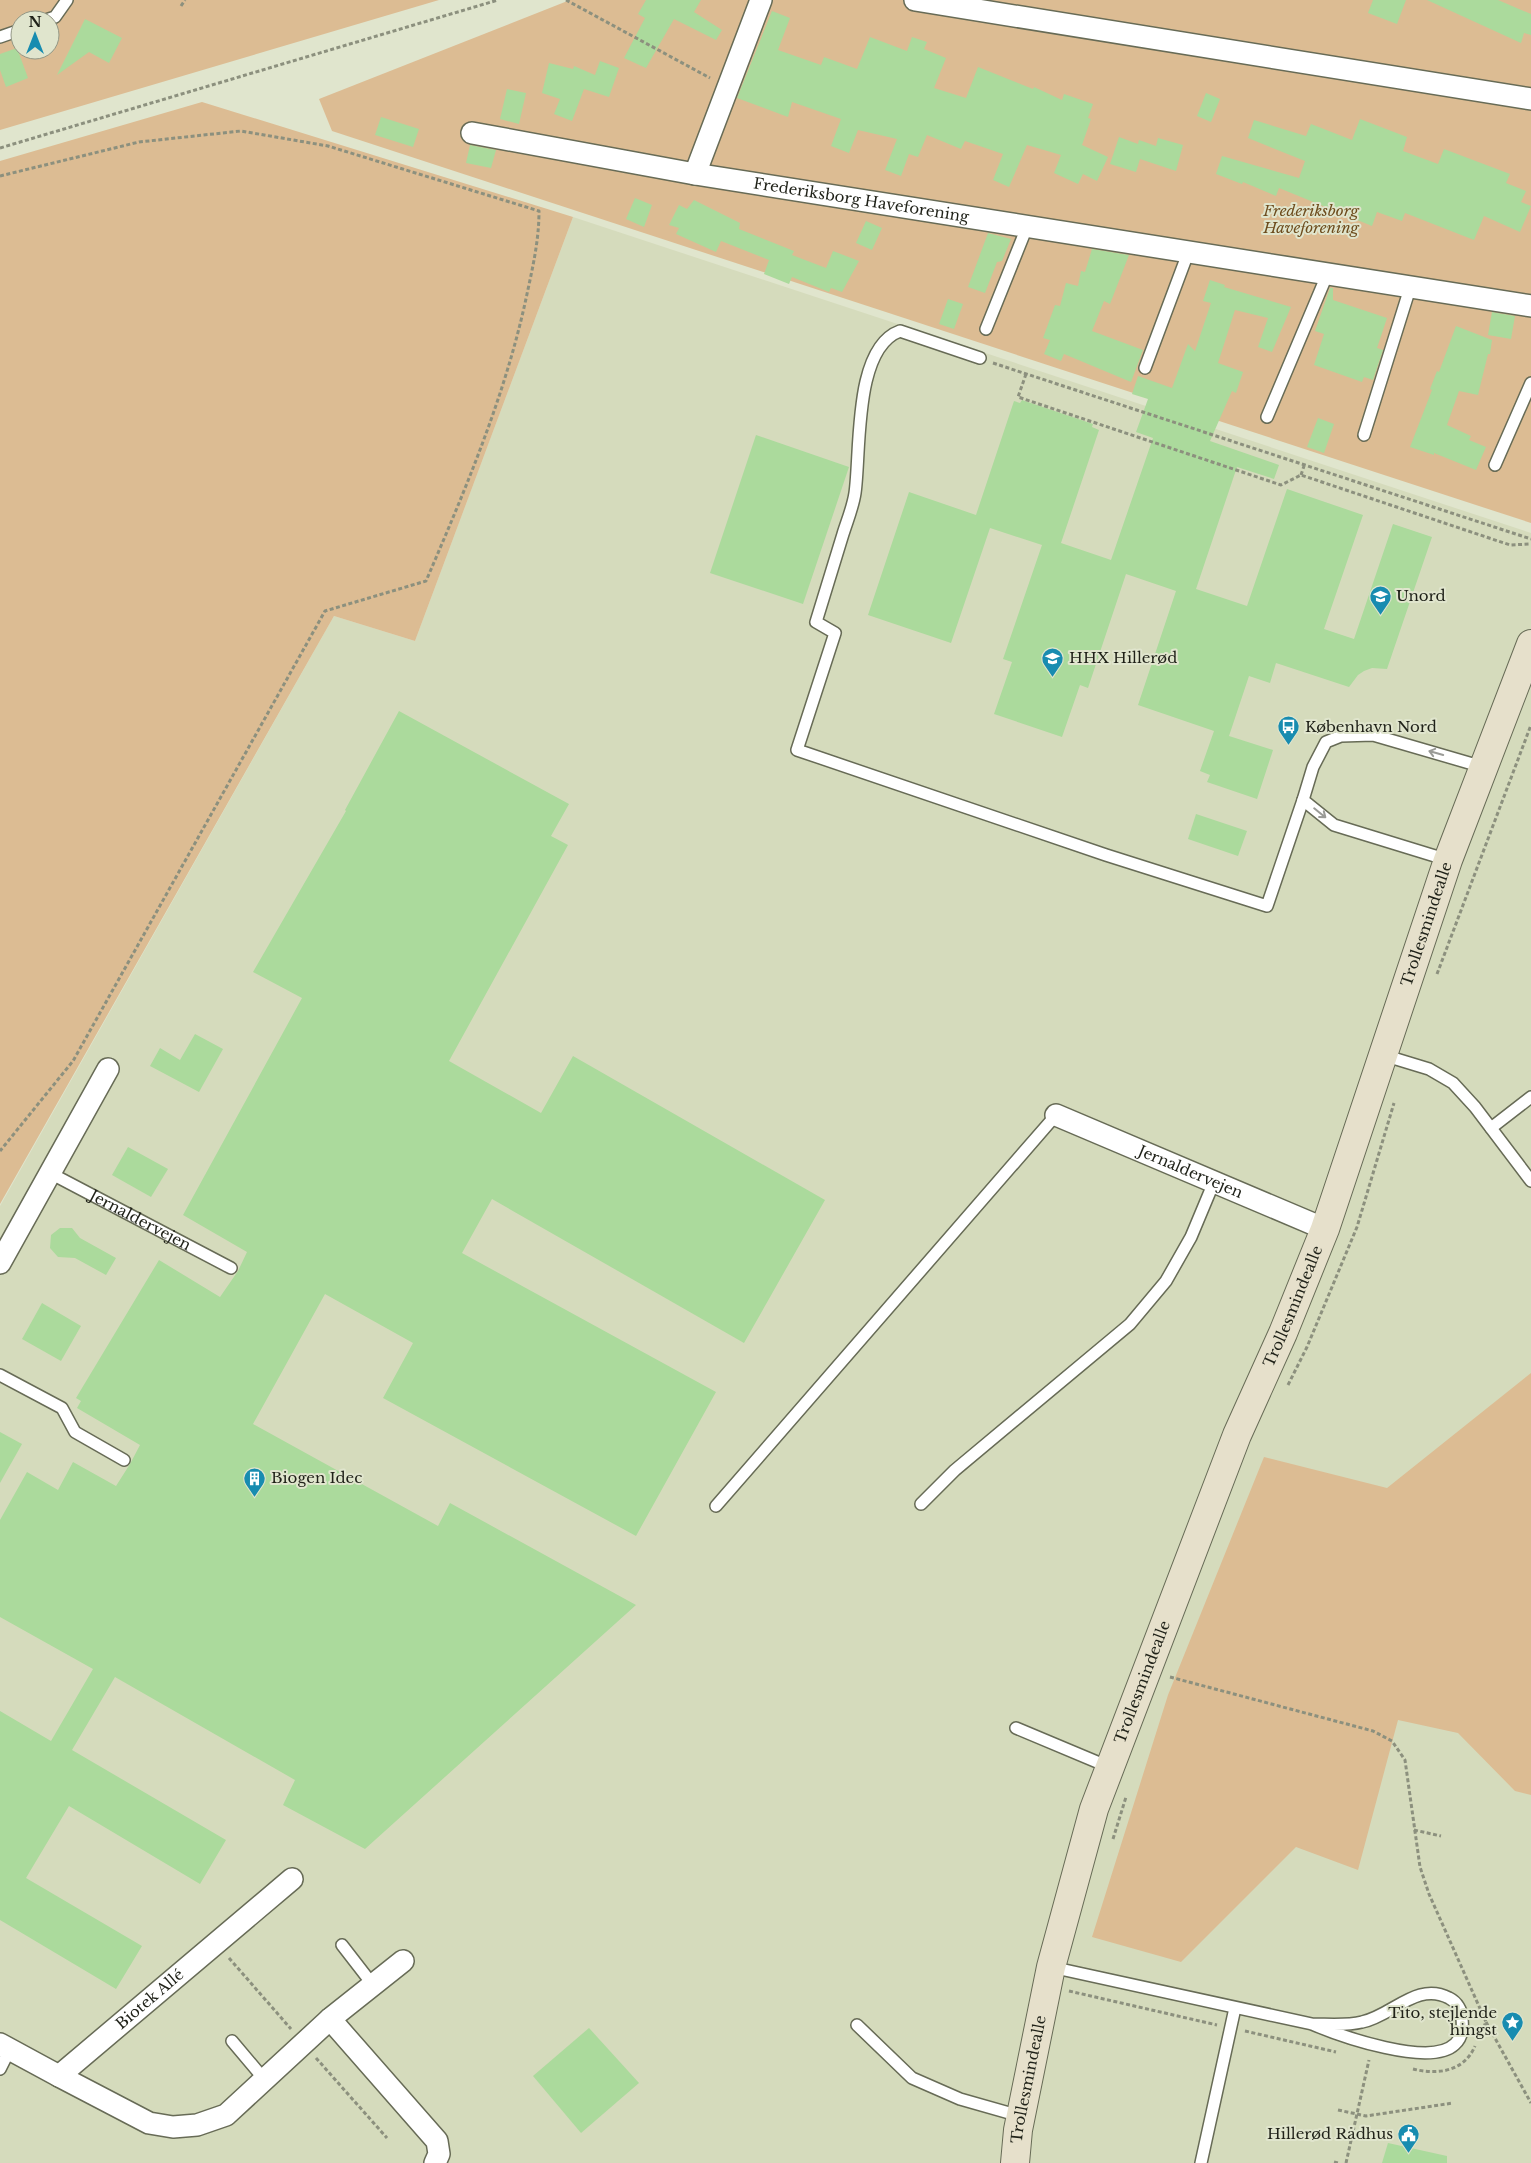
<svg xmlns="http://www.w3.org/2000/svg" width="1531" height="2163" viewBox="0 0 1531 2163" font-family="'Libre Baskerville',serif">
<rect width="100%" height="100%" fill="#e0e5cd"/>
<!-- built -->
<path fill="#d5dbbc" d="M573,217L1531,533V2163H0V1206L334,616L415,641Z"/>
<!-- green -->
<g fill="#dcbc93" fill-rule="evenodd">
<path d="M0,0H439L0,130ZM20,20H50V50H20Z"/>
<path d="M570,0H1531V523L332,131L319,99Z"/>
<path d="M202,102L573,217L415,641L334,616L0,1204V161Z"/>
<path d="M1531,1373V1795L1515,1791L1458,1733L1398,1720L1358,1870L1296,1847L1181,1962L1092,1937L1168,1695L1264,1457L1387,1488Z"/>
</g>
<!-- building -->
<g fill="#abda9c">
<path d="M646,0H701L694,12L722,30L716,40L674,19L646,68L624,58L645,18L638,14Z"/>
<path d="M1373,0H1406L1397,24L1368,13Z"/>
<path d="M1427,0H1498L1531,14V35L1524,33L1521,43Z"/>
<path d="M772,11L790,18L778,50L821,65L824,57L857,69L870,37L907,51L912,37L927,42L924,49L946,58L934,88L966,98L978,67L1033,89L1034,87L1062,100L1064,94L1093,104L1088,118L1091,119L1082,145L1108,157L1097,181L1083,174L1078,184L1054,173L1061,155L1027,145L1009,187L993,180L1003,154L965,141L961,149L927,135L918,157L909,154L901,176L885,170L897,139L858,130L849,153L831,146L841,119L792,102L788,117L737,98Z"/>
<path d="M85,19L122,38L109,63L89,52L57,75Z"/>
<path d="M17,48L28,78L6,87L0,70V54Z"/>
<path d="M600,61L619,68L609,97L584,89L572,121L554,114L560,99L542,93L549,63L573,69L574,66L595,75Z"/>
<path d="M507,89L526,93L519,124L500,119Z"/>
<path d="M1206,93L1220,99L1211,122L1197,116Z"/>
<path d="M381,117L419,129L413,147L375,135Z"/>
<path d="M1360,119L1407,137L1403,151L1438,164L1444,149L1510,174L1506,183L1526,191L1521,202L1531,206L1520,232L1484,216L1474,240L1405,213L1402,221L1377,212L1372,226L1279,188L1276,196L1243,182L1242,184L1216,174L1222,156L1299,178L1305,161L1248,138L1254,120L1306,136L1311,124L1352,140Z"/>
<path d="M1119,137L1138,144L1139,140L1156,146L1158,138L1183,145L1176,171L1140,159L1136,172L1110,164Z"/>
<path d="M470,145L496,150L491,168L466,163Z"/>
<path d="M635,198L652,205L644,227L626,219Z"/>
<path d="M694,200L740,223L739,229L794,251L792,255L826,268L833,251L859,261L842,292L831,288L829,292L792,277L789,284L764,274L769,260L721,241L716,252L676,234L679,228L669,225L679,205L687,209Z"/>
<path d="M866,221L882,228L872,250L856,243Z"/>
<path d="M988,233L1011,239L1002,261L997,262L985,293L968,287Z"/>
<path d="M1092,249L1129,255L1110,304L1104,301L1092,331L1143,350L1131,382L1064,354L1061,361L1044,354L1050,340L1043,338L1055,305L1060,306L1066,283L1078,286L1081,271L1085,272Z"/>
<path d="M1210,280L1225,285L1224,287L1291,307L1272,352L1258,347L1268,318L1235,310L1218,363L1243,372L1236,393L1232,391L1210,441L1279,465L1274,479L1237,467L1196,589L1247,606L1287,489L1363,515L1324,629L1354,639L1393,524L1432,537L1387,669L1372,668L1364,671L1358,675L1349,687L1276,663L1270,683L1249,676L1229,736L1273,750L1257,799L1207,782L1210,775L1200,771L1214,731L1138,705L1176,591L1126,574L1088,688L1080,685L1062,737L994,714L1012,662L1003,659L1042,545L990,528L951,643L868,615L909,492L976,515L1014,401L1020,403L1022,400L1093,424L1092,427L1099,430L1061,543L1111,560L1153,438L1136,432L1148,399L1132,394L1138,376L1172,388L1188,344L1195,351L1211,303L1203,301Z"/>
<path d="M1330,288H1333V300L1387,318L1377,348L1383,350L1373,380L1364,377L1362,382L1314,365L1324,334L1315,331Z"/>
<path d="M948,299L963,304L954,329L939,324Z"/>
<path d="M1492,312L1515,316L1511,339L1488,335Z"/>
<path d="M1456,326L1492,340L1490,354H1488L1478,395L1459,391L1447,425L1471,436L1469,440L1486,447L1476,470L1434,453V455L1410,447L1432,390L1430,389L1437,371L1439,372Z"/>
<path d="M1318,418L1334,424L1324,453L1307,447Z"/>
<path d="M756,435L849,467L803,604L710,573Z"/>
<path d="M399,711L569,804L551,836L568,845L449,1061L541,1113L573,1056L825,1200L744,1343L492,1199L462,1253L716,1392L636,1536L383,1398L413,1343L325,1294L253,1424L438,1526L450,1503L636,1605L365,1849L283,1805L295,1780L115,1677L72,1750L226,1840L200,1884L69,1806L26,1878L142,1946L116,1989L0,1920V1711L51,1741L93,1669L0,1617V1520L27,1472L58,1490L73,1462L116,1486L130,1464L140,1445L77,1408L81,1401L76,1398L159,1260L220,1297L238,1271L247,1252L183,1215L302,998L253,972L346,811L345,810Z"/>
<path d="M1196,814L1247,831L1238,856L1188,839Z"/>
<path d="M195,1034L223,1049L199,1092L150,1066L160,1048L180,1060Z"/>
<path d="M128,1147L168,1169L151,1197L112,1175Z"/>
<path d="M60,1228H72L80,1238L116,1258L106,1275L75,1258L58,1257L50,1248L51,1235Z"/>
<path d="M42,1303L81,1326L61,1361L22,1339Z"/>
<path d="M0,1432L22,1444L0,1483Z"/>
<path d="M589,2028L639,2083L581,2133L533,2076Z"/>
<path d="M1388,2143L1447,2156V2163H1382Z"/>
</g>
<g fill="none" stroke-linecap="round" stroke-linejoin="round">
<defs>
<g id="lane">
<path d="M46,20L55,17L67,0"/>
<path d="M0,37L20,30"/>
<path d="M986,329L1027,227"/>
<path d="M980,358L900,331C853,348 861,452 855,493C853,507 847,521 843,534C834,563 825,592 816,622L835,633L797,750L1106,855L1267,906L1303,800"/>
<path d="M1145,368L1188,253"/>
<path d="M1267,417L1327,275"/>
<path d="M1364,435L1410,288"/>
<path d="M1495,465L1531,383"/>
<path d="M1448,860L1334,825L1303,800L1313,767L1326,742L1341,736L1373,735L1483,767"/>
<path d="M1383,1055L1429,1069L1453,1083L1475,1107L1531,1181"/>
<path d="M1491,1128L1531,1097"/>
<path id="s1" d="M50,1173L231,1268"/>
<path d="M0,1375L62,1408L75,1432L124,1460"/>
<path d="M921,1504L955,1470L1130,1324L1166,1281L1191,1237L1214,1182"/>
<path d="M716,1506L1056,1115"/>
<path d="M1016,1728L1109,1767"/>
<path d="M342,1945L373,1985"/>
<path d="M1051,1967L1312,2024C1340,2036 1431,2068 1455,2044C1462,2038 1463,2028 1462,2019C1462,2010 1457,2002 1449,1998C1417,1981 1392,2016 1362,2022C1346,2026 1328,2024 1312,2024"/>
<path d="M857,2025L912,2078L960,2099L1020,2116"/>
<path d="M232,2041L264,2079"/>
<path d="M0,2069L10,2049"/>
<path d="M1201,2163L1235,2008"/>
</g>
<g id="street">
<path d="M915,0L1531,99"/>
<path id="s2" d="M472,133L695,174L1531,306"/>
<path d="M695,174L761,0"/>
<path id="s3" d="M1056,1115L1325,1229"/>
<path d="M0,1263L108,1069"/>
<path d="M330,2019L437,2141L439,2154L435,2163"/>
<path id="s4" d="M0,2044L59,2076L292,1879"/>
<path d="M59,2076L149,2123L173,2127L197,2125L226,2115L330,2019L403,1961"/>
</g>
<g id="secondary">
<path id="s5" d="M1015,2163L1018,2130L1051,1967L1094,1809L1237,1435L1283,1333L1325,1229L1448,860L1531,644"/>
</g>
</defs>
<!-- lane casing -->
<use href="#lane" stroke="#676b56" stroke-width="14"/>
<!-- street casing -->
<use href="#street" stroke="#676b56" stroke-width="24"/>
<!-- secondary casing -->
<use href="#secondary" stroke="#676b56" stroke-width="30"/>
<!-- path -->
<g stroke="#8c907e" stroke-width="3" stroke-dasharray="4 2.5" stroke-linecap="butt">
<path d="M566,0L710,78"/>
<path d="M181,6L185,0"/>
<path d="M0,148L498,0"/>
<path d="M0,176L139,142L241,131L328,146L539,211C539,240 533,266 527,294C506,394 466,488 426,581L325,611L73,1061L0,1151"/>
<path d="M993,363L1531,539"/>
<path d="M1026,374L1018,397L1281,485L1301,475L1510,545L1531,544"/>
<path d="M1301,475L1304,466"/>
<path d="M1437,974L1531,725"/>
<path d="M1288,1385L1307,1347L1357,1227L1394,1103"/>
<path d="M1170,1677L1373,1731L1392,1741L1405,1760L1420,1867L1429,1894L1486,2022L1478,2040"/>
<path d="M1414,1830L1441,1836"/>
<path d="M1113,1839L1126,1797"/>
<path d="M229,1958L291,2029"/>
<path d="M1069,1991L1217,2025"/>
<path d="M1486,2022L1531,2103"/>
<path d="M1245,2031L1336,2052"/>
<path d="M316,2058L387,2138"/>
<path d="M1413,2069C1437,2075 1464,2072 1475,2046"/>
<path d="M1338,2110L1366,2116L1453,2103"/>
<path d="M1334,2162L1338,2163"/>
<path d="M1346,2163L1369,2060"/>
</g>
<!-- lane -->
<use href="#lane" stroke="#fff" stroke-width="11"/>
<!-- street -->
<use href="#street" stroke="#fff" stroke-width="21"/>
<!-- secondary -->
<use href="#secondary" stroke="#e6e0cb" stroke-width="28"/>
</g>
<!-- one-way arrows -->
<defs><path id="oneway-shaft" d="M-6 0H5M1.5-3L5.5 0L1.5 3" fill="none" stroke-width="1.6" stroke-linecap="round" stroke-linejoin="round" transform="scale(1.25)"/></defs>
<g stroke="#9a9b97">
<use href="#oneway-shaft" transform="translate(1436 753) rotate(-164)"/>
<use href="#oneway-shaft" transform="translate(1320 813) rotate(39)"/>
</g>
<!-- icons -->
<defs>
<symbol id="school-pin" viewBox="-11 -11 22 30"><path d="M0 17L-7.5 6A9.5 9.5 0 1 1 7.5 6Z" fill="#188cb0" stroke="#e0e5cd"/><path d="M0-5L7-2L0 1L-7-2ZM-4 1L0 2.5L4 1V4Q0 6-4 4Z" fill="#fff"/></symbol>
<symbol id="university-pin" viewBox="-11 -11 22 30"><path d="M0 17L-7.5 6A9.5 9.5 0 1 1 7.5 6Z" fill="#188cb0" stroke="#e0e5cd"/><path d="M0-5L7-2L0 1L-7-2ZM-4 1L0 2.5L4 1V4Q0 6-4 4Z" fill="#fff"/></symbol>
<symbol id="bus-pin" viewBox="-11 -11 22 30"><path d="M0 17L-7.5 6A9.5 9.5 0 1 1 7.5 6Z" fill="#188cb0" stroke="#e0e5cd"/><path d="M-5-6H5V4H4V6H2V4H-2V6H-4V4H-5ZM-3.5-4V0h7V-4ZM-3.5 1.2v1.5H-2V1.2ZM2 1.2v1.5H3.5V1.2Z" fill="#fff"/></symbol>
<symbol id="building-pin" viewBox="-11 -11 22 30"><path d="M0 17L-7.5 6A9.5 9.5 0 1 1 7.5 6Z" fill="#188cb0" stroke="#e0e5cd"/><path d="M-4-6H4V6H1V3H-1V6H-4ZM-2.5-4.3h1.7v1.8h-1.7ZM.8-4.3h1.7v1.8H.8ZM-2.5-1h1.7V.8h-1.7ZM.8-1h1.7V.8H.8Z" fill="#fff"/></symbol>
<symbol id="sight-pin" viewBox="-11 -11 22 30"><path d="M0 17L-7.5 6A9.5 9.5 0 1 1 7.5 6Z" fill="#188cb0" stroke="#e0e5cd"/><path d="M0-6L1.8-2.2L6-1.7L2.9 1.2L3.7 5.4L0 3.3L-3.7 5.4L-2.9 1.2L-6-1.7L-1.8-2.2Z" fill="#fff"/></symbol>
<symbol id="civic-pin" viewBox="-11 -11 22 30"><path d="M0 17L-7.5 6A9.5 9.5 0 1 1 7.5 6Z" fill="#188cb0" stroke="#e0e5cd"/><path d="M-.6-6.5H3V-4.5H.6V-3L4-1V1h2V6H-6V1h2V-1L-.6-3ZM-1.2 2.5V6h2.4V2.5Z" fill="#fff"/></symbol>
</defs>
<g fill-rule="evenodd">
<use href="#school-pin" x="1368" y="584" width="25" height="34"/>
<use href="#university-pin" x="1040" y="646" width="25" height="34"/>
<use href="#bus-pin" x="1276" y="714" width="25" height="34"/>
<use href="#building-pin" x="242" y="1466" width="25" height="34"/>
<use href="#sight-pin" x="1500" y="2010" width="25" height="34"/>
<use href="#civic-pin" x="1396" y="2122" width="25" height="34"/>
</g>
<g text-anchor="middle" stroke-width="4" stroke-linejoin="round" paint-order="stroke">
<!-- street labels -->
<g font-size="15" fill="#1f2118" stroke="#e0e5cd">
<text dy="5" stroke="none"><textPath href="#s2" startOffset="395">Frederiksborg Haveforening</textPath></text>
<text dy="5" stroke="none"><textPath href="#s5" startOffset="1309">Trollesmindealle</textPath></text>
<text dy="5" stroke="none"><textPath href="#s3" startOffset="146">Jernaldervejen</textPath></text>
<text dy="5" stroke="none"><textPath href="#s1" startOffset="102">Jernaldervejen</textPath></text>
<text dy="5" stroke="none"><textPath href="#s5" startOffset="904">Trollesmindealle</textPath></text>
<text dy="5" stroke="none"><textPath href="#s5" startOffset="499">Trollesmindealle</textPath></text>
<text dy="5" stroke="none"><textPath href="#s4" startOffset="186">Biotek Allé</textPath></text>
<text dy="5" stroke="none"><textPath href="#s5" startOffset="85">Trollesmindealle</textPath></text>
</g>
<!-- park labels -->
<g font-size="15" font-style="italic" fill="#6d4c1d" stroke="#e0e5cd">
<text x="1311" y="216">Frederiksborg<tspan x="1311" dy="17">Haveforening</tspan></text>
</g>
<!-- poi labels -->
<g font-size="15" fill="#1f2118" stroke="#e0e5cd" text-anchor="start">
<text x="1396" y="601">Unord</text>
<text x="1069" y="663">HHX Hillerød</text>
<text x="1305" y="732">København Nord</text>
<text x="271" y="1483">Biogen Idec</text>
<text x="1497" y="2018" text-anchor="end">Tito, stejlende<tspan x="1497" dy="17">hingst</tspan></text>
<text x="1393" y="2139" text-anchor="end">Hillerød Rådhus</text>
</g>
</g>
<!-- north arrow -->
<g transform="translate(35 35)"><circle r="24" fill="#e0e5cd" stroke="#939785"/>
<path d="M0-4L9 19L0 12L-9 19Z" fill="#188cb0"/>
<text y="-8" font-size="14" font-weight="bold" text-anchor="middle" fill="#1f2118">N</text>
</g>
</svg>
